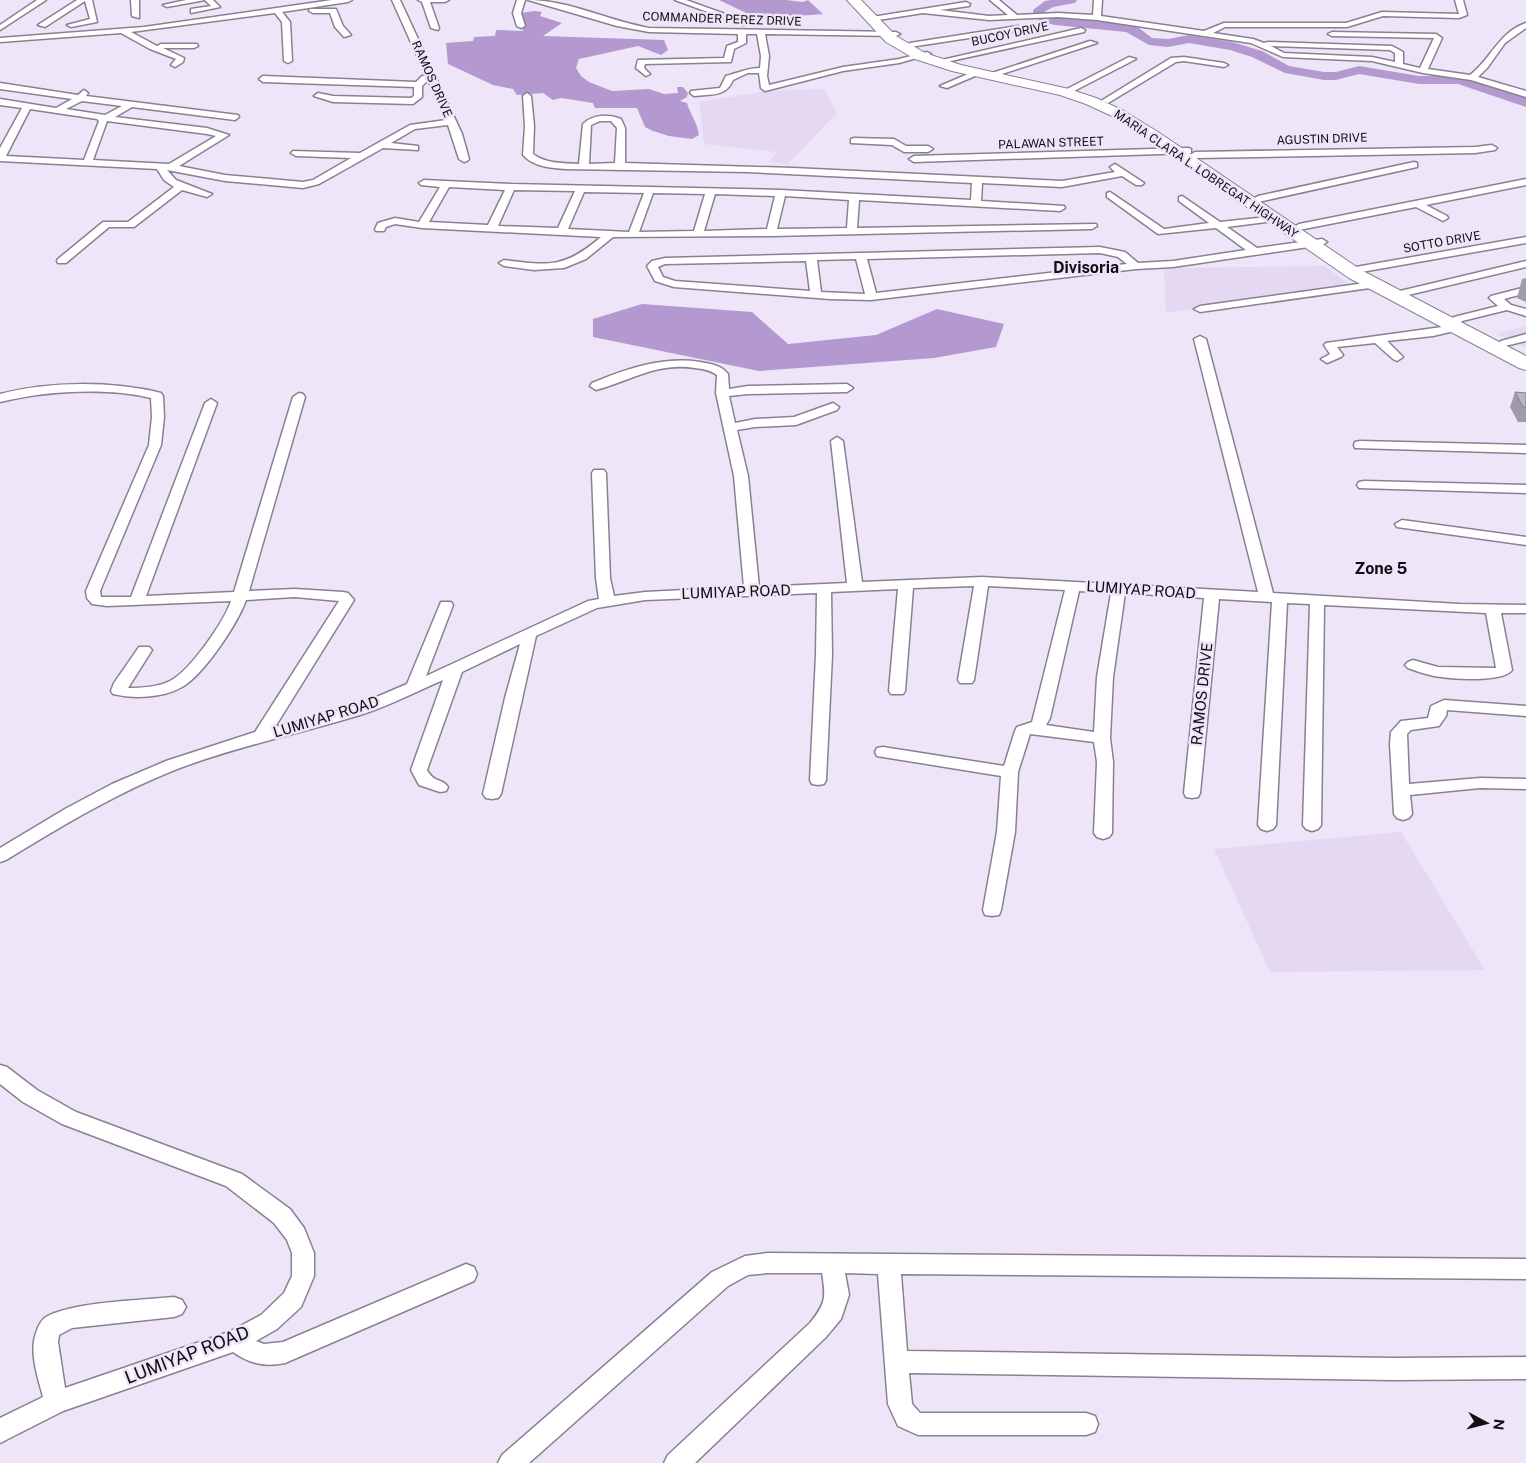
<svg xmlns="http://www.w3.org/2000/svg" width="1526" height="1463" viewBox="0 0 1526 1463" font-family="'Public Sans',sans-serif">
<rect width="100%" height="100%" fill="#eee5f9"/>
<!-- built -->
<g fill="#e5d8f2">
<path d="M824,89L837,113L788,164L769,162L777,152L704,144L699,102L767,91Z"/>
<path d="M1324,266L1354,287L1166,313L1164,268Z"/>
<path d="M1526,326V348L1497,334Z"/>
<path d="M1401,832L1485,970L1270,972L1214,849Z"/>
</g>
<!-- water -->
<g fill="#b499d1">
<path d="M719,0H786L803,2L808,0L823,14L759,19Z"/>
<path d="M535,11L542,12L540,16L562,23L543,36L664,40L668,50L661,55L638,46L579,59L576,68L581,76L589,82L612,91L649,89L664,94L678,93L677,87H683L688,93L687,97L680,101L687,103C690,114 698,124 699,135L692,139L669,136L653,131L645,127L637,108H595L593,103L561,98L553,100L543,93L517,95L513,89L493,85L448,64L446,43L473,41L474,37L495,36L496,30L523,31L519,13Z"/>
<path d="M642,304L752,312L788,344L876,335L937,309L1004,324L996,347L934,358L759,371L593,337V319Z"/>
</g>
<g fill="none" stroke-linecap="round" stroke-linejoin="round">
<!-- river -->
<path fill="#b499d1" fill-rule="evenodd" d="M1051,0H1077L1075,3L1053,7L1044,12L1055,17L1128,24L1139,28L1152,38L1168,39L1189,35L1232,42L1262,51L1289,66L1324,72H1336L1359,66L1419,76H1459L1526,98V107L1458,84H1419L1359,74L1336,80H1324L1285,73L1252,57L1230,50L1189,43L1168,47L1149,45L1126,32L1055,25L1042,22L1034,16L1033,10L1045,1Z"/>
<defs>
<g id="minor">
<path d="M37,0H46L0,30V25Z"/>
<path d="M77,0H92L97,22L71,27L67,25L90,19L85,1L45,27L38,25Z"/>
<path d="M131,0H139V18L132,16Z"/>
<path d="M186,0H205L167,7L163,5Z"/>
<path d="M205,0H213L220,7L191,13V9L211,6Z"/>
<path d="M332,0H352L348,2L282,12L290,22L292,61L288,63L284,61L282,22L275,13L131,32L157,46L161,44H197L198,46L194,48H163L184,58L183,62L175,67L171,65L176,59L150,49L121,33L0,42V38L144,27Z"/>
<path d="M392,0H400L462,134L469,159L467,161L464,162L459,159L448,125L415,129L391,143L418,146V150L383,148L319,184L303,188L225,181L167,170L176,180L212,194L207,197L182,190L134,227H109L66,263H58L57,261L58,259L103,222H128L174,187L164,180L157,169L0,161V148L22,108L0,105V99L56,108L72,99L0,89V83L78,95L84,90L88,93L86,96L238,115L239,117L235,120L132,107L115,117L207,128L229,135L179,166L225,175L303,182L313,180L351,158L296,156L291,153L293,151L360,153L410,125L446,120L428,80L422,86V97L413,104L333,102L314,96L318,93L333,96L411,98L414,96V87L263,82L259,79L263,76L416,82L422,76H426ZM82,101L122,106L105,115L66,109ZM30,109L97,119L99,121L84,160L6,156ZM107,121L207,134L216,136L169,164L93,160Z"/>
<path d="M418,0H449L445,2H430L439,28L438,30L431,28L422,2Z"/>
<path d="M517,0H525L521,13L525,26L521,28L517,26L513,13Z"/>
<path d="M528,0C569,0 609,21 649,28L896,32L900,34L896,36L765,34L769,56L767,76L769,85L843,67L899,59L927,52L931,54L899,63L843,71L765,91L761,88L759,73H748L733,80C726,97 711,94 694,96L690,93L691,91L720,88L726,76C738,73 747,68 760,68L761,56L757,34H746V43L734,49L731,62L645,64L644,68L650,74L646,76L636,68L638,60L724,58L727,46L738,42V34L649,32L617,26Z"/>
<path d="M675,0H686L750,23L743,25Z"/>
<path d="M990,0H999L1017,15L1058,13L1093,15L1094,0H1102L1101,16L1204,31L1224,23H1346L1382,12L1459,14L1455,0H1463L1467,15L1459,18L1383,16L1347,27H1225L1213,33L1253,39L1264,43L1268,42L1392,46L1403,52V64L1420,68L1434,38L1332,36L1328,34L1332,32L1436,34L1442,38L1428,69L1470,75C1491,59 1499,32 1526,23V28L1505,43L1488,67L1478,77L1526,91V97L1471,80L1423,73L1372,61L1283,57L1251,43L1097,20L1058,17L989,20L923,13L872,21L868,19L872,17L966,2L970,4L969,6L940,10L989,16L1008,15ZM1271,46L1390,50L1395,53V62L1372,57L1284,53Z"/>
<path d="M310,9H336L343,26L351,35L344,37L335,27L330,13H313L309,11Z"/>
<path d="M1018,26L1022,28L1021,30L910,47L906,45L910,43Z"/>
<path d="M1081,28L1085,30L1084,32L937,64L933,62Z"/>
<path d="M1090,41L1097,43L999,75L992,73Z"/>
<path d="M1129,57L1136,59L1074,91L1067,89Z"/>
<path d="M1184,57L1224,63L1228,65L1224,67L1184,61L1176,62L1108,103L1101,101L1171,58Z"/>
<path d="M975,71L982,73L947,88L940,86Z"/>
<path d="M527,93L531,96L534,126L533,154C546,164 564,163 579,164L583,124C593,114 609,114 621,119L625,128V163L793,168L1062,181L1115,172L1110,167L1115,164L1144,183L1142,185H1136L1122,176L1062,187L982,183L981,201L1064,206L1065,208L1060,211L859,200L857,228L1096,224L1097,226L1092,229L771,236L613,237L586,259L564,268L534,270L504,266L499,263L504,260C549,266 565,268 601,237L422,228L395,224L386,227L384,231H376L375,229L378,223L395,218L419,222L440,187L421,185L419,183L424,180L511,184L781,190L971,200L972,183L747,172L566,169C551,168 534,167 523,155L525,126L523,96ZM600,121H611L617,128L615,163L589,164L591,125ZM449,187L505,190L488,225L429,222ZM514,190L575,191L558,228L498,226ZM584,192L644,193L629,232L568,229ZM653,193L705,194L694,231L639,232ZM715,194L775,196L767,229L704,231ZM785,196L849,200L847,228L777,229Z"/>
<path d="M854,138L894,139L906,146H928L933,149L928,152H904L892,145L851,143V139Z"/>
<path d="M1492,145L1497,148L1495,150L1475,153L1195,158L1190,155L1195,152L1475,147Z"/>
<path d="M1188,148L1191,149V153L914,162L909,159L914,156Z"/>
<path d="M1414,162L1417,163V167L1258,202L1253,199L1258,196Z"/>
<path d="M1526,179V185L1426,205L1447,216L1448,218L1443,221L1416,207L1299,230L1294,227L1299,224Z"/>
<path d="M1110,192L1164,229L1209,223L1179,201V197L1182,196L1220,222L1277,216V220L1273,221L1227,227L1257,248L1322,239L1327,242L1322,245L1173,267L1136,269L871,300L830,299L674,287L655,281L647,266L652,261L665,258L1100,247L1125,252L1138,263L1173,261L1246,250L1216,228L1158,234L1107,197V193ZM1100,253L1118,257L1127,264L876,293L867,259ZM856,259L865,294L821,292L817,260ZM806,261L810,291L675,281L663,277L658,267L665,264Z"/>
<path d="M1526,237V243L1350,274L1345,271L1350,268Z"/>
<path d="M1526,261V267L1404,296L1399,293L1400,291Z"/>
<path d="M1373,282L1377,283L1378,285L1377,287L1200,312L1194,309L1200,306Z"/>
<path d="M1526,287V293L1504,299L1511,305L1526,309V316L1507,310L1462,321L1450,332L1433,336L1387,341L1403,357L1397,361L1393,359L1375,343L1337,347L1343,355L1341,357L1327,363L1321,359L1330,354L1324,345L1326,343L1442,327L1454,317L1498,306L1489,298L1491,296Z"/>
<path d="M1526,334V341L1505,346L1499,343L1501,341Z"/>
<path d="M1200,336L1206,339L1273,593L1459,604L1526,605V613H1501L1512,670C1503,683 1450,679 1434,676C1425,674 1416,671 1408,668L1405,665L1408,662L1413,660L1438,667L1496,668L1486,613L1324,605L1321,825L1318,829L1312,831L1306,829L1303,825L1310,604L1287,603L1276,825L1273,829L1267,831L1261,829L1258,825L1272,602L1219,599L1200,793L1198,797L1192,798L1186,797L1184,793L1204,598L1125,593L1113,677L1110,738L1113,762L1112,833L1109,837L1103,839L1097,837L1094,833L1097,762L1094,742L1030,734L1018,772L1015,832L1001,910L999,915L992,916L985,915L983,910L997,832L1001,776L883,757L877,756L875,752L877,748L883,747L1004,766L1015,731L1017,727L1032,722L1065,590L988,586L974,680L972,683H960L958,680L974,586L913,588L905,691L903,694H891L889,691L898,589L831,592L832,655L826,780L824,784L818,785L812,784L810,780L816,655L817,593L645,600L597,608L536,636L501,794L498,798L492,799L486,798L483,794L505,698L520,644L462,672L427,770C434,783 442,778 448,787L446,791L440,792L419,785L411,770L443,680C417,691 391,705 363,714C302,733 238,746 177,769C116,793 62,826 6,860L0,862V848L65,809L112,784L166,761L255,732L339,601L295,597L246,600C238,623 203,676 182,687C163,698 134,699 113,694L111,691L114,683L139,647H149L152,650L128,688C141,688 158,687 170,681C190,671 224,622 231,601L107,606L92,604L87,598L86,591L149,445L152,417L151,398C106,387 45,391 0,402V394C51,381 111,381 161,393L163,396L164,417L161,445L100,591L101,597H131L205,403L211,399L217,403L146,596L234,592L293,397L299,393L303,394L305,397L249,591L295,589L343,592L348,593L354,600L275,727L353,707L407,684L441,602H451L453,605L426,676L588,601L599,599L596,578L592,473L594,470H604L606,473L610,578L614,596L645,592L744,587L734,476L716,393L717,375C710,370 703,369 695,368C657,362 630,381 596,390L590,386L592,383C626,369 662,356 700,362C711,364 721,365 728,374L729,389L748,386L847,384L853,388L847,392L748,394L729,396L735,423L755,419L794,417L833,403L839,407L837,410L796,425L755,427L737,430L748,476L759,587L847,583L831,441L837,437L843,441L862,582L982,577L1258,592L1194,339ZM1079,591L1111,593L1097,677L1094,732L1046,725L1050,718Z"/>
<path d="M1360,441L1526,445V453L1355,448L1354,445L1355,442Z"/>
<path d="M1364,481L1526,485V493L1359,488L1357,485L1359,482Z"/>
<path d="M1402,520L1526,537V545L1397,527L1395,524Z"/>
<path d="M1444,700L1526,706V716L1447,710L1446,716L1439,726L1411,730L1407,734L1409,784L1480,778L1526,779V789L1480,788L1410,795L1412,814L1409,818L1403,820L1397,818L1394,814L1390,744L1391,732L1401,721L1428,718L1431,706Z"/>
<path d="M0,1065L7,1067L37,1090L76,1112L242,1174L290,1209L304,1228L314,1253V1276L301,1307L277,1329L256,1341L264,1344L283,1342L466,1264L474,1267L477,1274L474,1281L285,1363C265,1367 250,1364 233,1352L63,1411L0,1443V1418L43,1397C38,1378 29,1352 36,1333C38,1327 41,1320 46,1317C72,1302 142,1300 174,1297L182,1300L186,1307L182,1314L174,1317L72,1328L59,1335L58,1342L65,1388L229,1332L261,1315L284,1293L292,1276V1253L287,1240L274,1223L226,1186L62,1124L23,1102L0,1084Z"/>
<path d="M768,1253L1526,1259V1279L901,1274L907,1351L1394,1358L1526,1357V1379L1394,1380L909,1373L912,1404L920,1413H1086L1095,1416L1098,1424L1095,1432L1086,1435H918L898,1426L888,1404L878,1274L845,1273L849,1295L841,1319L826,1337L695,1463H664L668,1455L810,1323C826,1303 826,1298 822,1273H768L748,1275L728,1286L529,1463H498L502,1455L712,1272L745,1256Z"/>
</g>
<path id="trunk" d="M847,0H861L896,36L925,53L961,65L1069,89L1096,98L1122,110L1158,132L1361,270L1526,356V370L1519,368L1349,278L1148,138L1112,116L1086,104L1060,95L952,71L915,59L886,42Z"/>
</defs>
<!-- minor casing -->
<use href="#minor" stroke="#898092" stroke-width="3"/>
<!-- trunk casing -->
<use href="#trunk" stroke="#898092" stroke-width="2"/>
<!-- minor -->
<use href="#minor" fill="#fff" fill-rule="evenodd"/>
<!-- trunk -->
<use href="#trunk" fill="#fff" fill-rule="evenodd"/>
</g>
<!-- wall -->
<g fill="#a29aaa">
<path d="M1526,278V302L1517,298L1522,279Z"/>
<path d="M1515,392L1526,393V422H1518L1510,407Z"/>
</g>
<!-- building -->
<path fill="#bcb3c6" stroke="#847d8b" d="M1515,392L1526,393V407H1523Z"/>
<g text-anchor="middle" stroke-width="5" stroke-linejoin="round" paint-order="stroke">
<!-- far-street labels -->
<g font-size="12" fill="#100d13" stroke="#eee5f9">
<text transform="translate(722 19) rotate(2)" y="4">COMMANDER PEREZ DRIVE</text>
<text transform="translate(1010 34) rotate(-12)" y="4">BUCOY DRIVE</text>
<text transform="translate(432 79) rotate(66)" y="4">RAMOS DRIVE</text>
<text transform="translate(1322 139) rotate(-2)" y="4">AGUSTIN DRIVE</text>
<text transform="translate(1051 143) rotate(-2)" y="4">PALAWAN STREET</text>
<text transform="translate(1206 174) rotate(34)" y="4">MARIA CLARA L. LOBREGAT HIGHWAY</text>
<text transform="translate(1442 242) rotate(-10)" y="4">SOTTO DRIVE</text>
</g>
<!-- street labels -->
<g font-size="15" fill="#100d13" stroke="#eee5f9">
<text transform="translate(1141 590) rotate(4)" y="5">LUMIYAP ROAD</text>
<text transform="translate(736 592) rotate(-2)" y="5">LUMIYAP ROAD</text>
<text transform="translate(1202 694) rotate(-84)" y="5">RAMOS DRIVE</text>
<text transform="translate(326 717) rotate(-17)" y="5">LUMIYAP ROAD</text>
</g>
<!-- far-district labels -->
<g font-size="16" font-weight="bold" fill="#100d13" stroke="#eee5f9">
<text x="1086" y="273">Divisoria</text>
</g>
<!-- neighbourhood labels -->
<g font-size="16" font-weight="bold" fill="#100d13" stroke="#eee5f9">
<text x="1381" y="574">Zone 5</text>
</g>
<!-- near-street labels -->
<g font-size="18" fill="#100d13" stroke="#eee5f9">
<text transform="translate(187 1355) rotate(-21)" y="6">LUMIYAP ROAD</text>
</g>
</g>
<!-- north arrow -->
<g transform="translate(1486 1423) rotate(97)" stroke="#eee5f9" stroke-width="4" paint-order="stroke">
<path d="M0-4L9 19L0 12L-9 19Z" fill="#100d13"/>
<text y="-8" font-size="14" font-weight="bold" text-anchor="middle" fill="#100d13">N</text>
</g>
</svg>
